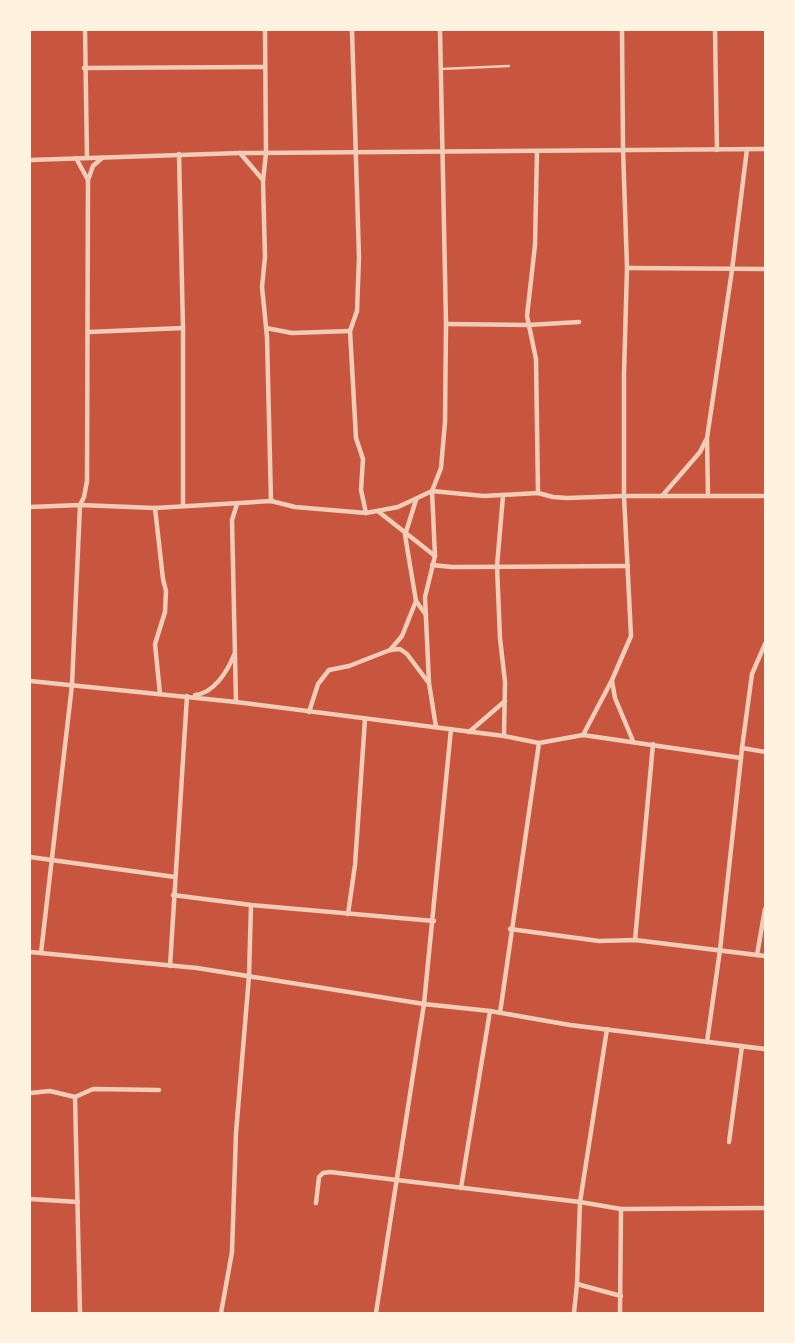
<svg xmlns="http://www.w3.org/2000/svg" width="795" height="1343" viewBox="0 0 795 1343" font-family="Ubuntu,sans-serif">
<rect width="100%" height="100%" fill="#c8553d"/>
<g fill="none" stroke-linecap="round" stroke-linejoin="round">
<!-- service -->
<path stroke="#f1ccb7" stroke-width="2.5" d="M441,69L509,66"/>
<!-- minor -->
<g stroke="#f1ccb7" stroke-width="4.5">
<path d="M85,30L87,158"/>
<path d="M265,30L266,153L263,181L265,257L262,287L267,337L271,501"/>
<path d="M352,30L359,257L357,311L350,331L356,438L363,459L361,490L366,513"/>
<path d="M715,30L717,150"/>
<path d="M84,68L264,67"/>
<path d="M537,151L535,245L527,316L536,359L538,493"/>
<path d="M240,153L263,180"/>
<path d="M179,154L183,328V506"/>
<path d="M76,158L88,180"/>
<path d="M30,160L240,153L765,149"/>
<path d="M627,268L765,269"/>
<path d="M446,324L528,325L579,322"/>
<path d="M266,328L292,333L350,331"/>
<path d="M89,332L183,328"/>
<path d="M503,496L497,566L500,638L505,682L504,736"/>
<path d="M662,496L700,452L706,440"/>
<path d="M708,496L707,438L732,270L747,149"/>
<path d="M416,500L405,535L416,601L426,615"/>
<path d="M30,507L80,505L155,508L271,501L295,507L366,513L398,507L432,491L484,496L538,493L553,497L567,498L624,496H765"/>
<path d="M155,508L163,579L166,591L165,612L155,644L160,694"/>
<path d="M379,512L435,556"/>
<path d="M432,565L452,567L628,566"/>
<path d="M390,650L402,636L416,601"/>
<path d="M30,681L236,702L504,736L539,743L583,735L741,758L742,748L765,752"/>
<path d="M612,681L615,698L633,741"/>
<path d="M195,695C214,693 227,672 234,655"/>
<path d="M236,702L232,520L237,504"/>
<path d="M309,712L318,684L329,670L349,666L390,650L400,649L407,654L428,682"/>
<path d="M436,727L429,683L425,597L435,556L432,491L441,468L445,422L446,324L440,30"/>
<path d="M469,732L505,701"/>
<path d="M583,735L612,680L631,636L624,496V374L627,268L623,149L622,30"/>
<path d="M742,748L752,674L765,644"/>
<path d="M30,857L175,877"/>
<path d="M173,895L251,905L434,921"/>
<path d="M348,914L355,865L365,719"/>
<path d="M510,929L599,941L635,940L765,956"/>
<path d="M635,940L653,744"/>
<path d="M30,952L197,968L424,1004L490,1011L570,1025L765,1049"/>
<path d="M41,953L72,685L80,505L84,497L87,481L88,180L93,166L102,158"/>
<path d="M757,955L765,909"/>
<path d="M170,966L187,696"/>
<path d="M500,1013L539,743"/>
<path d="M707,1042L720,950L741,758"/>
<path d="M30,1093L50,1091L75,1097L93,1089L159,1090"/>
<path d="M75,1097L80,1313"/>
<path d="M729,1142L742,1046"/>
<path d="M461,1188L490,1011"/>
<path d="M30,1199L78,1202"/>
<path d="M316,1203L319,1177L323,1173L330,1172L580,1202L621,1209L765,1208"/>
<path d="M577,1284L621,1296"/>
<path d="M221,1313L232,1252L236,1133L249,976L251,905"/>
<path d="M376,1313L424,1004L451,729"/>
<path d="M574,1313L577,1284L580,1202L607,1029"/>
<path d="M620,1313L621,1209"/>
</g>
</g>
<!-- border -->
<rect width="795" height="1343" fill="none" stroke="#fff3e0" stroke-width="62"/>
</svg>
